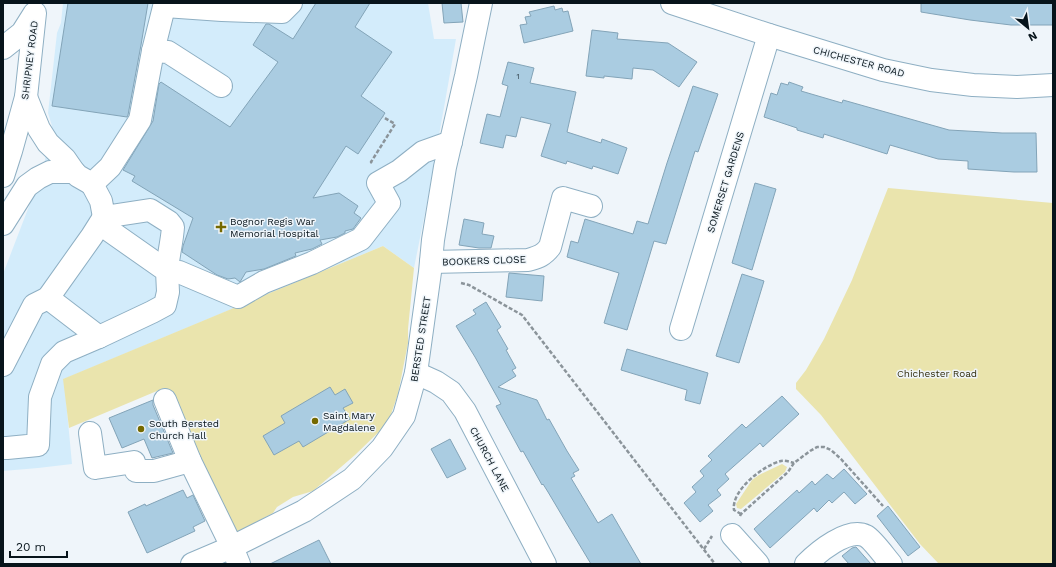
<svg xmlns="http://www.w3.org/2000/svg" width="1056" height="567" viewBox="0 0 1056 567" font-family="'Work Sans',sans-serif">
<rect width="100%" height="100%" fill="#eff5fa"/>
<!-- built -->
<path fill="#d3ecfb" d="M63,3H428L434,39H456L448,85L426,208L414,268L383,246L64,379L72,464L38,468L3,471V274L31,201L39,189L52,126L48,113L57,33L61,23Z"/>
<!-- green -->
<g fill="#eae4ad">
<path d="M888,188L1053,203V564H937L938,563L920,544L821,415L796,389V383L806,370L824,339L852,280Z"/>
<path d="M383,246L414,268L408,329V343L398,394L388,423L355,455L313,491L293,497L277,507L273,513L240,531H230L190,453L164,388L69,428L63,379Z"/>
<path d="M782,464L787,467L785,472L741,509L737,508L736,504L752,480L759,475Z"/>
</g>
<!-- building -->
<g fill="#aacce1" stroke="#83a4b8">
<path d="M68,3H148L141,45L128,115L127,117L52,106Z"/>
<path d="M316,3H370L355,27L392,52L361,96L385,113L358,154L346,146L313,198L339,193L358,206L354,213L361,218L353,229L345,231V233L337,237L320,240L322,244L312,249L295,253L296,256L264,269L246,272L240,282L235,278L228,279L217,275L182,252L183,246L193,218L132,181L135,176L123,170L153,121L159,84L161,82L230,127L278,62L253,45L266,24H269L293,39Z"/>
<path d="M442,3H461L463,22L444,23Z"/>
<path d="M921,3H1053V25H1011L970,20L921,12Z"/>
<path d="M554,6L555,10L562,8L563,12L568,11L573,31L524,43L520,25L527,24L525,17L531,16L529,12Z"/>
<path d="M592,30L618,33L617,39L668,43L697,62L679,87L653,70L633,68L632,79L604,76V78L586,76Z"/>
<path d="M508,62L534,68L530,83L576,92L567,132L601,143L602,139L627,148L618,174L593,166L592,169L567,161L566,164L541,156L551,124L521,117L516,137L506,135L503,148L480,143L487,114L500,117L508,86L502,84Z"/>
<path d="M789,82L803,87L801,91L842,103L843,100L949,130L1002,133H1036L1037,172H1014L968,169V161L938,159L890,145L887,154L824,134L823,138L797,130V128L764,117L771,93L777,95L781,83L788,85Z"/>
<path d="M693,86L718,94L698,152L695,151L666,244L654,241L627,330L604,323L619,273L567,257L571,241L578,243L585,219L633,234L637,221L648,224L667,163Z"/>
<path d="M755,183L776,189L752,270L732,263Z"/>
<path d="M464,219L484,223L482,234L494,236L491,248H479L459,245Z"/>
<path d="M509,273L544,276L542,301L506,297Z"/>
<path d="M742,274L764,281L739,363L716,356Z"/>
<path d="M486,302L501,327L497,330L508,349L506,350L516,368L512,370L516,376L498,387L537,400L547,420L549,419L567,451L579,470L573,473L575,476L571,478L598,523L612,514L641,564H591L567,524L548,492L543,484L542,485L523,451L521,452L496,406L501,404L475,357L456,326L476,314L473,310Z"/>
<path d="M627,349L708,373L700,404L685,400L687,390L621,370Z"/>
<path d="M330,387L335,395L345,389L353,403L343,408L350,419L303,447L299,441L274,455L263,436L285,423L281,416Z"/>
<path d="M782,396L799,414L763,447L760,443L725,474L729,479L717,490L721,495L708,505L713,511L700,522L684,503L696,492L692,487L704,476L700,471L712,460L708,456L742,424L746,428Z"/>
<path d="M153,400V405L173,453L152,458L144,439L122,448L109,418Z"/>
<path d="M450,439L466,469L447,478L431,449Z"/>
<path d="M844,469L867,494L855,504L844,492L832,503L829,500L817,512L814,508L770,548L754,529L797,490L799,493L812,481L815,485L827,474L833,479Z"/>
<path d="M183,490L187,498L193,495L205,521L193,527L195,531L147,553L128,512L145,504L146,506Z"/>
<path d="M888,506L920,547L908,556L877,516Z"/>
<path d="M319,540L331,564H270Z"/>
<path d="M856,547L871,564H849L842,556L852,548Z"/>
</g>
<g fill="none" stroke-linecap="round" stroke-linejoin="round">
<defs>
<g id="minor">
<path d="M165,6L222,10L282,12L291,3"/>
<path d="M153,51L168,52L221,86"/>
<path d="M74,172L78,176L92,184L110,167L140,120L153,51L165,3"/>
<path d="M92,184L101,201L104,217L150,210L169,222L173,227C172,242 168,256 167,271L179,272L238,297L264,282L312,263L361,239L389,203L378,183L399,171L423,152L451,142"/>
<path d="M3,224L27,186L38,178L50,172H74L65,159L48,143L39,129L26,97"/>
<path d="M431,262L528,260C538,257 543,256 550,247L563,198L591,206"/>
<path d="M48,298L99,337"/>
<path d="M681,329L769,35"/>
<path d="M3,365L34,305L48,298L92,236L104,217L110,231L167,271L168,292L165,305L152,312L99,337L64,352L52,364L40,397L38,445L7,448H3"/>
<path d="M416,373L436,382L451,392L465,411L545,564"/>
<path d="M165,400L190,461L232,547L239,564"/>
<path d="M90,433L95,468L134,462L136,471H154L190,461"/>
<path d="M732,535L758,564"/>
<path d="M192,564L232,547L304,511L352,479L382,448L404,416L416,373L430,272L433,240L445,167L466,76L481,3"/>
<path d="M806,564C818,552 848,527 866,536C873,540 885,557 891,564"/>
</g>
<g id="major">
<path d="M672,3L769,35L883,70L931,80L973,85L1017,87L1053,85"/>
<path d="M3,48L22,33L34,14"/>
<path d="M3,176L11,151L26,97L35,13"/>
</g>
</defs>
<!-- minor casing -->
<use href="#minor" stroke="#8eafc3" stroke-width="24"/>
<!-- major casing -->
<use href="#major" stroke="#8eafc3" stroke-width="24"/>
<!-- path -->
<g stroke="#8b949a" stroke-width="2.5" stroke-dasharray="4 2" stroke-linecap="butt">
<path d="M372,163L371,162L395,124L383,117"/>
<path d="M461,283L469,285L522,315L715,564"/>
<path d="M741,514L734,510C731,490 764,465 781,461C785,460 790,462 794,463"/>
<path d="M740,516L741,514L788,472L794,463L810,451L817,447H824L831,450L841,459L883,506"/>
<path d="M704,549L712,536"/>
</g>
<!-- minor -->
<use href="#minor" stroke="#fff" stroke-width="22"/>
<!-- major -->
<use href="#major" stroke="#fff" stroke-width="22"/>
</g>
<!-- markers -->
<g fill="#756900" stroke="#eff5fa" stroke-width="1.5">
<path d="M219 221h4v4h4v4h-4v4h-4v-4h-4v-4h4z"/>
<circle cx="315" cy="421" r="4"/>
<circle cx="141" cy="429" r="4"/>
</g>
<g text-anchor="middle" stroke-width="3" stroke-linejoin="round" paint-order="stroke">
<!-- number labels -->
<g font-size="8" fill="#30424c">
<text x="518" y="79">1</text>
</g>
<!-- street labels -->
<g font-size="10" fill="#07141b" stroke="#eff5fa">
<text transform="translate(29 60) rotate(-83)" y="4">SHRIPNEY ROAD</text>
<text transform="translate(859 61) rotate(15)" y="4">CHICHESTER ROAD</text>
<text transform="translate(725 182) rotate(-73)" y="4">SOMERSET GARDENS</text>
<text transform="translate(484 260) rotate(-2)" y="4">BOOKERS CLOSE</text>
<text transform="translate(420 339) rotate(-81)" y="4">BERSTED STREET</text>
<text transform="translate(490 459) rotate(62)" y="4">CHURCH LANE</text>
</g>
<!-- poi labels -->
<g font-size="10" fill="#07141b" stroke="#eff5fa" text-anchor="start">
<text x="230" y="225">Bognor Regis War<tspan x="230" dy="12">Memorial Hospital</tspan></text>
<text x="323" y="419">Saint Mary<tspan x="323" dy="12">Magdalene</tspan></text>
<text x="149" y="427">South Bersted<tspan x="149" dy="12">Church Hall</tspan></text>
</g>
<!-- park labels -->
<g font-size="10" fill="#342f0e" stroke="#eff5fa">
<text x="937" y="377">Chichester Road</text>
</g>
</g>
<!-- border -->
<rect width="1056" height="567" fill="none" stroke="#07141b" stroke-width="8"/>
<!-- north arrow -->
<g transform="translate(1028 28) rotate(151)" stroke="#eff5fa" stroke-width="3" paint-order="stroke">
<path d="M0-3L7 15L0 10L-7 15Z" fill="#07141b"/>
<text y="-6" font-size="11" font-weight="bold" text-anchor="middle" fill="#07141b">N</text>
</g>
<!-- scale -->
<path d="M10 551v6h57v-6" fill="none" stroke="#07141b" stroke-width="2"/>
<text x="16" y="551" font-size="12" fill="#07141b" stroke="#eff5fa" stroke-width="3" paint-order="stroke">20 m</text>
</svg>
